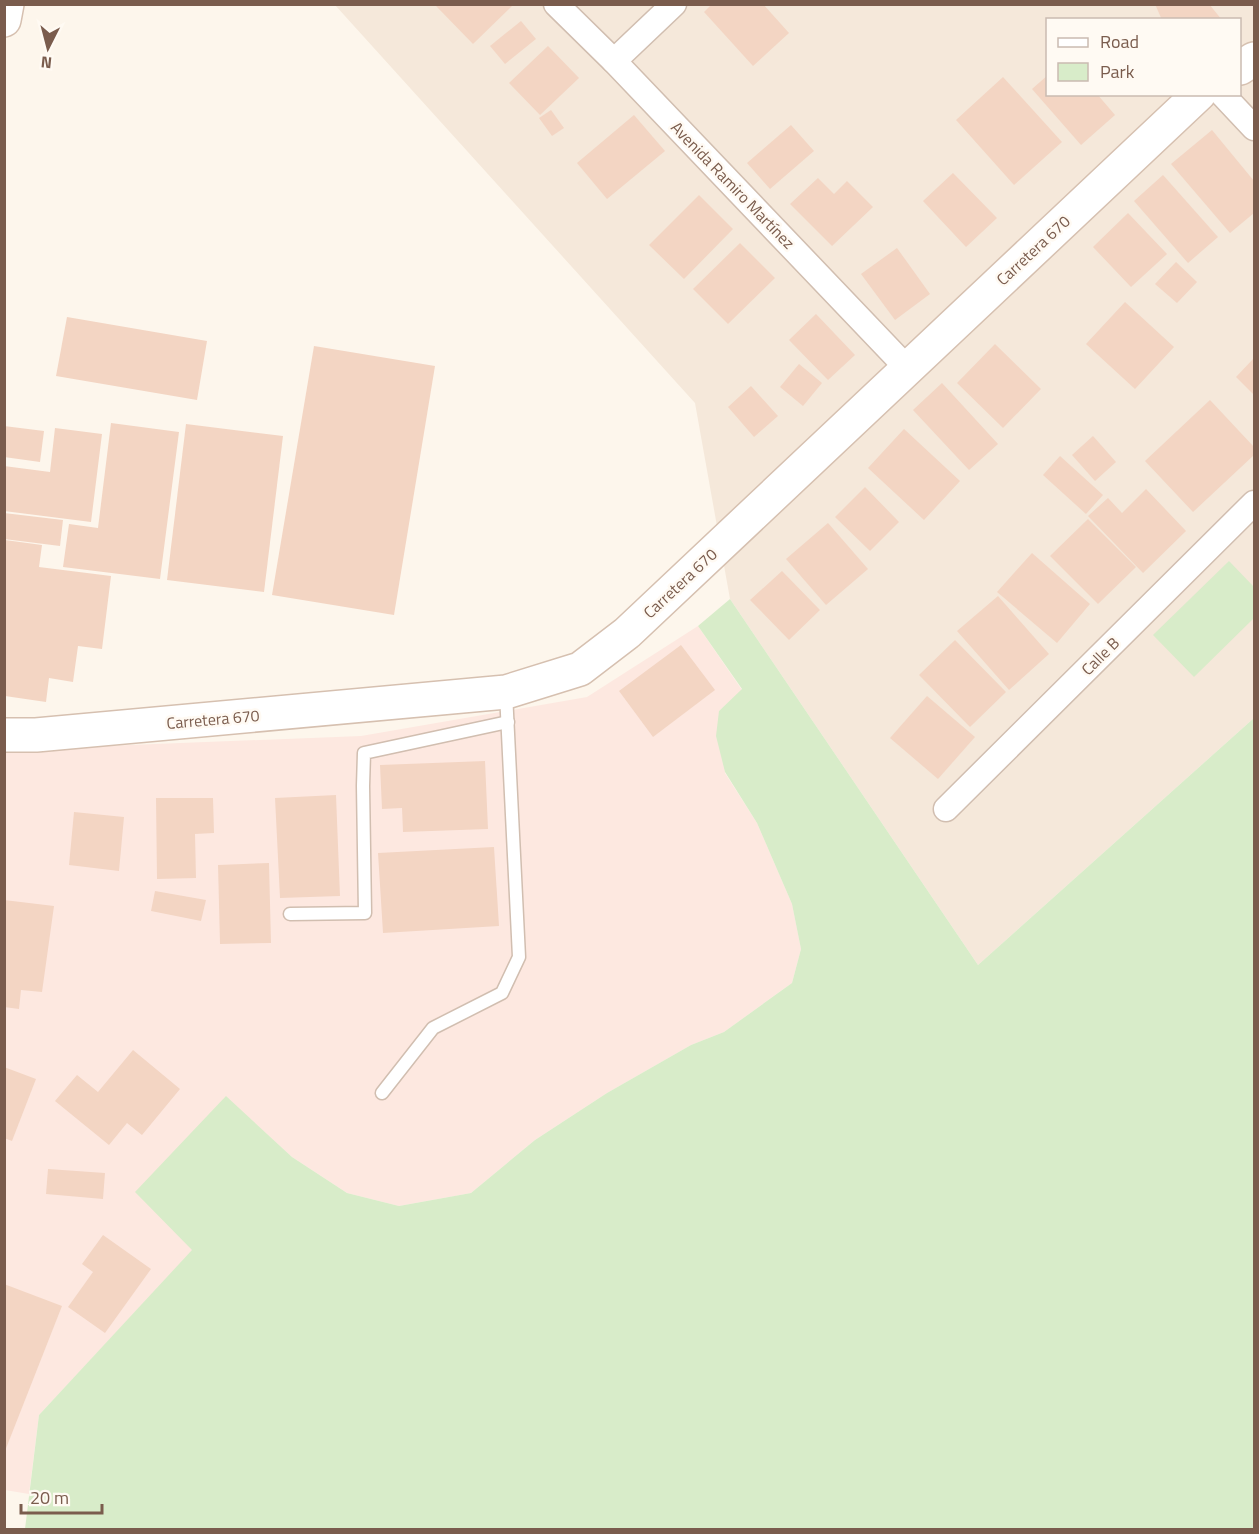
<svg xmlns="http://www.w3.org/2000/svg" width="1259" height="1534" viewBox="0 0 1259 1534" font-family="'Titillium Web',sans-serif">
<rect width="100%" height="100%" fill="#fdf6ec"/>
<!-- residential -->
<path fill="#f5e8da" fill-rule="evenodd" d="M335,5H1254V718L978,965L730,599L695,403ZM1048,20H1240V94H1048Z"/>
<!-- commercial -->
<path fill="#fde8e0" d="M698,626L742,690L719,711L725,773L757,823L792,904L801,949L792,983L724,1032L691,1045L607,1093L535,1140L471,1193L399,1206L347,1193L292,1157L226,1097L193,1250L39,1415L29,1494L5,1490L4,750L361,736L587,697Z"/>
<!-- green -->
<g fill="#d8ecc9">
<path d="M1229,561L1254,587V618L1194,677L1153,635Z"/>
<path d="M730,599L978,965L1254,718V1529H25L39,1415L192,1250L135,1192L226,1096L292,1157L347,1193L399,1206L471,1193L535,1140L607,1093L691,1045L724,1032L792,983L801,949L792,904L757,823L725,772L716,736L719,711L742,689L698,626Z"/>
</g>
<!-- building -->
<g fill="#f3d5c3">
<path d="M712,4H763L789,33L753,66L704,12Z"/>
<path d="M1155,4H1209L1222,20H1162Z"/>
<path d="M437,5H513L473,44L436,6Z"/>
<path d="M521,21L536,39L505,64L490,46Z"/>
<path d="M548,46L579,78L540,115L509,83Z"/>
<path d="M1048,75V94H1097L1115,115L1081,145L1032,89Z"/>
<path d="M1003,77L1062,142L1014,185L956,120Z"/>
<path d="M551,110L564,128L552,136L539,118Z"/>
<path d="M634,115L665,151L607,199L577,163Z"/>
<path d="M791,125L814,151L770,189L747,163Z"/>
<path d="M1212,130L1254,181V213L1230,233L1171,164Z"/>
<path d="M953,173L997,218L966,247L923,201Z"/>
<path d="M1163,175L1218,237L1188,263L1134,201Z"/>
<path d="M818,178L834,194L847,181L873,207L832,246L790,204Z"/>
<path d="M699,195L733,229L684,279L649,245Z"/>
<path d="M1128,213L1167,254L1131,287L1093,247Z"/>
<path d="M740,243L775,278L728,324L693,289Z"/>
<path d="M897,248L930,294L895,320L861,274Z"/>
<path d="M1176,262L1197,282L1177,303L1155,284Z"/>
<path d="M1125,302L1174,347L1135,389L1086,344Z"/>
<path d="M816,314L855,355L828,380L789,340Z"/>
<path d="M67,317L207,341L197,400L56,376Z"/>
<path d="M995,344L1041,389L1003,428L957,383Z"/>
<path d="M314,346L435,366L394,615L272,595Z"/>
<path d="M1254,358V395L1236,377Z"/>
<path d="M799,364L822,383L803,406L780,387Z"/>
<path d="M942,383L998,444L969,470L913,410Z"/>
<path d="M751,386L778,416L754,437L728,407Z"/>
<path d="M1210,400L1254,447V455L1193,512L1145,461Z"/>
<path d="M111,423L179,432L160,579L63,567L69,524L98,528Z"/>
<path d="M186,424L283,436L264,592L167,580Z"/>
<path d="M4,426L44,431L40,462L4,457Z"/>
<path d="M55,428L102,434L91,522L4,511V466L50,472Z"/>
<path d="M904,429L960,481L924,520L868,468Z"/>
<path d="M1093,436L1116,462L1095,481L1072,455Z"/>
<path d="M1060,456L1103,495L1086,514L1043,475Z"/>
<path d="M865,487L899,522L870,551L835,517Z"/>
<path d="M1146,489L1186,531L1143,573L1088,516L1108,498L1122,513Z"/>
<path d="M4,513L63,520L60,546L4,539Z"/>
<path d="M1088,519L1136,567L1098,604L1050,556Z"/>
<path d="M828,523L868,569L826,605L786,559Z"/>
<path d="M5,540L42,545L39,567L111,576L102,649L78,646L73,682L49,678L46,702L5,696Z"/>
<path d="M1032,553L1090,604L1057,643L997,592Z"/>
<path d="M782,571L820,610L789,640L750,600Z"/>
<path d="M998,596L1049,654L1009,690L957,631Z"/>
<path d="M955,640L1006,692L970,727L919,675Z"/>
<path d="M681,645L715,690L653,737L619,691Z"/>
<path d="M927,696L975,737L938,779L890,738Z"/>
<path d="M485,761L488,829L403,832L402,808L382,809L380,765Z"/>
<path d="M336,795L340,896L280,898L275,798Z"/>
<path d="M156,798H213L214,833L195,834L196,878L157,879Z"/>
<path d="M74,812L124,817L119,871L69,865Z"/>
<path d="M494,847L499,926L383,933L378,853Z"/>
<path d="M269,863L271,943L220,944L218,865Z"/>
<path d="M155,891L206,900L201,921L151,911Z"/>
<path d="M4,900L54,906L42,992L21,990L19,1009L4,1007Z"/>
<path d="M133,1050L180,1089L142,1135L127,1123L109,1145L55,1101L77,1075L98,1092Z"/>
<path d="M4,1067L36,1079L12,1141L4,1138Z"/>
<path d="M48,1169L105,1173L103,1199L46,1194Z"/>
<path d="M103,1235L151,1269L105,1333L68,1307L93,1272L82,1264Z"/>
<path d="M4,1284L62,1306L5,1451H4Z"/>
</g>
<g fill="none" stroke-linecap="round" stroke-linejoin="round">
<defs>
<g id="lane">
<path d="M290,914L365,913L363,786L364,753L508,722"/>
<path d="M382,1093L433,1028L502,993L519,957L506,693"/>
</g>
<g id="street">
<path d="M556,4L614,61L907,368"/>
<path d="M614,61L674,4"/>
<path d="M1222,94L1254,128"/>
<path d="M946,809L1254,503"/>
</g>
<g id="secondary">
<path d="M4,20L7,4"/>
<path d="M1240,68L1254,59"/>
<path d="M4,735H36L506,692L580,669L627,633L1199,94"/>
</g>
</defs>
<!-- lane casing -->
<use href="#lane" stroke="#d1beb0" stroke-width="15"/>
<!-- street casing -->
<use href="#street" stroke="#d1beb0" stroke-width="27"/>
<!-- secondary casing -->
<use href="#secondary" stroke="#d6c0b0" stroke-width="36"/>
<!-- lane -->
<use href="#lane" stroke="#fff" stroke-width="12"/>
<!-- street -->
<use href="#street" stroke="#fff" stroke-width="24"/>
<!-- secondary -->
<use href="#secondary" stroke="#fff" stroke-width="33"/>
</g>
<g text-anchor="middle" stroke-width="5" stroke-linejoin="round" paint-order="stroke">
<!-- street labels -->
<g font-size="16" fill="#7a5c4d" stroke="#fffaf3">
<text transform="translate(733 185) rotate(46)" y="6">Avenida Ramiro Martínez</text>
<text transform="translate(1033 250) rotate(-43)" y="6">Carretera 670</text>
<text transform="translate(680 583) rotate(-43)" y="6">Carretera 670</text>
<text transform="translate(1100 656) rotate(-45)" y="6">Calle B</text>
<text transform="translate(213 719) rotate(-5)" y="6">Carretera 670</text>
</g>
</g>
<!-- border -->
<rect width="1259" height="1534" fill="none" stroke="#7a5c4d" stroke-width="12"/>
<!-- legend -->
<rect x="1046" y="18" width="195" height="78" fill="#fffaf3" stroke="#cabbb1" stroke-width="1.5"/>
<rect x="1058" y="38" width="30" height="9" fill="#ffffff" stroke="#cabbb1" stroke-width="1.5"/>
<text x="1100" y="48" font-size="18" fill="#7a5c4d">Road</text>
<rect x="1058" y="63" width="30" height="18" fill="#d8ecc9" stroke="#cabbb1" stroke-width="1.5"/>
<text x="1100" y="78" font-size="18" fill="#7a5c4d">Park</text>
<!-- north arrow -->
<g transform="translate(48 48) rotate(186)" stroke="#fffaf3" stroke-width="4.5" paint-order="stroke">
<path d="M0-4.5L10 22L0 15L-10 22Z" fill="#7a5c4d"/>
<text y="-9" font-size="16" font-weight="bold" text-anchor="middle" fill="#7a5c4d">N</text>
</g>
<!-- scale -->
<path d="M21 1504v9h81v-9" fill="none" stroke="#7a5c4d" stroke-width="3"/>
<text x="30" y="1504" font-size="18" fill="#7a5c4d" stroke="#fffaf3" stroke-width="4.5" paint-order="stroke">20 m</text>
</svg>
